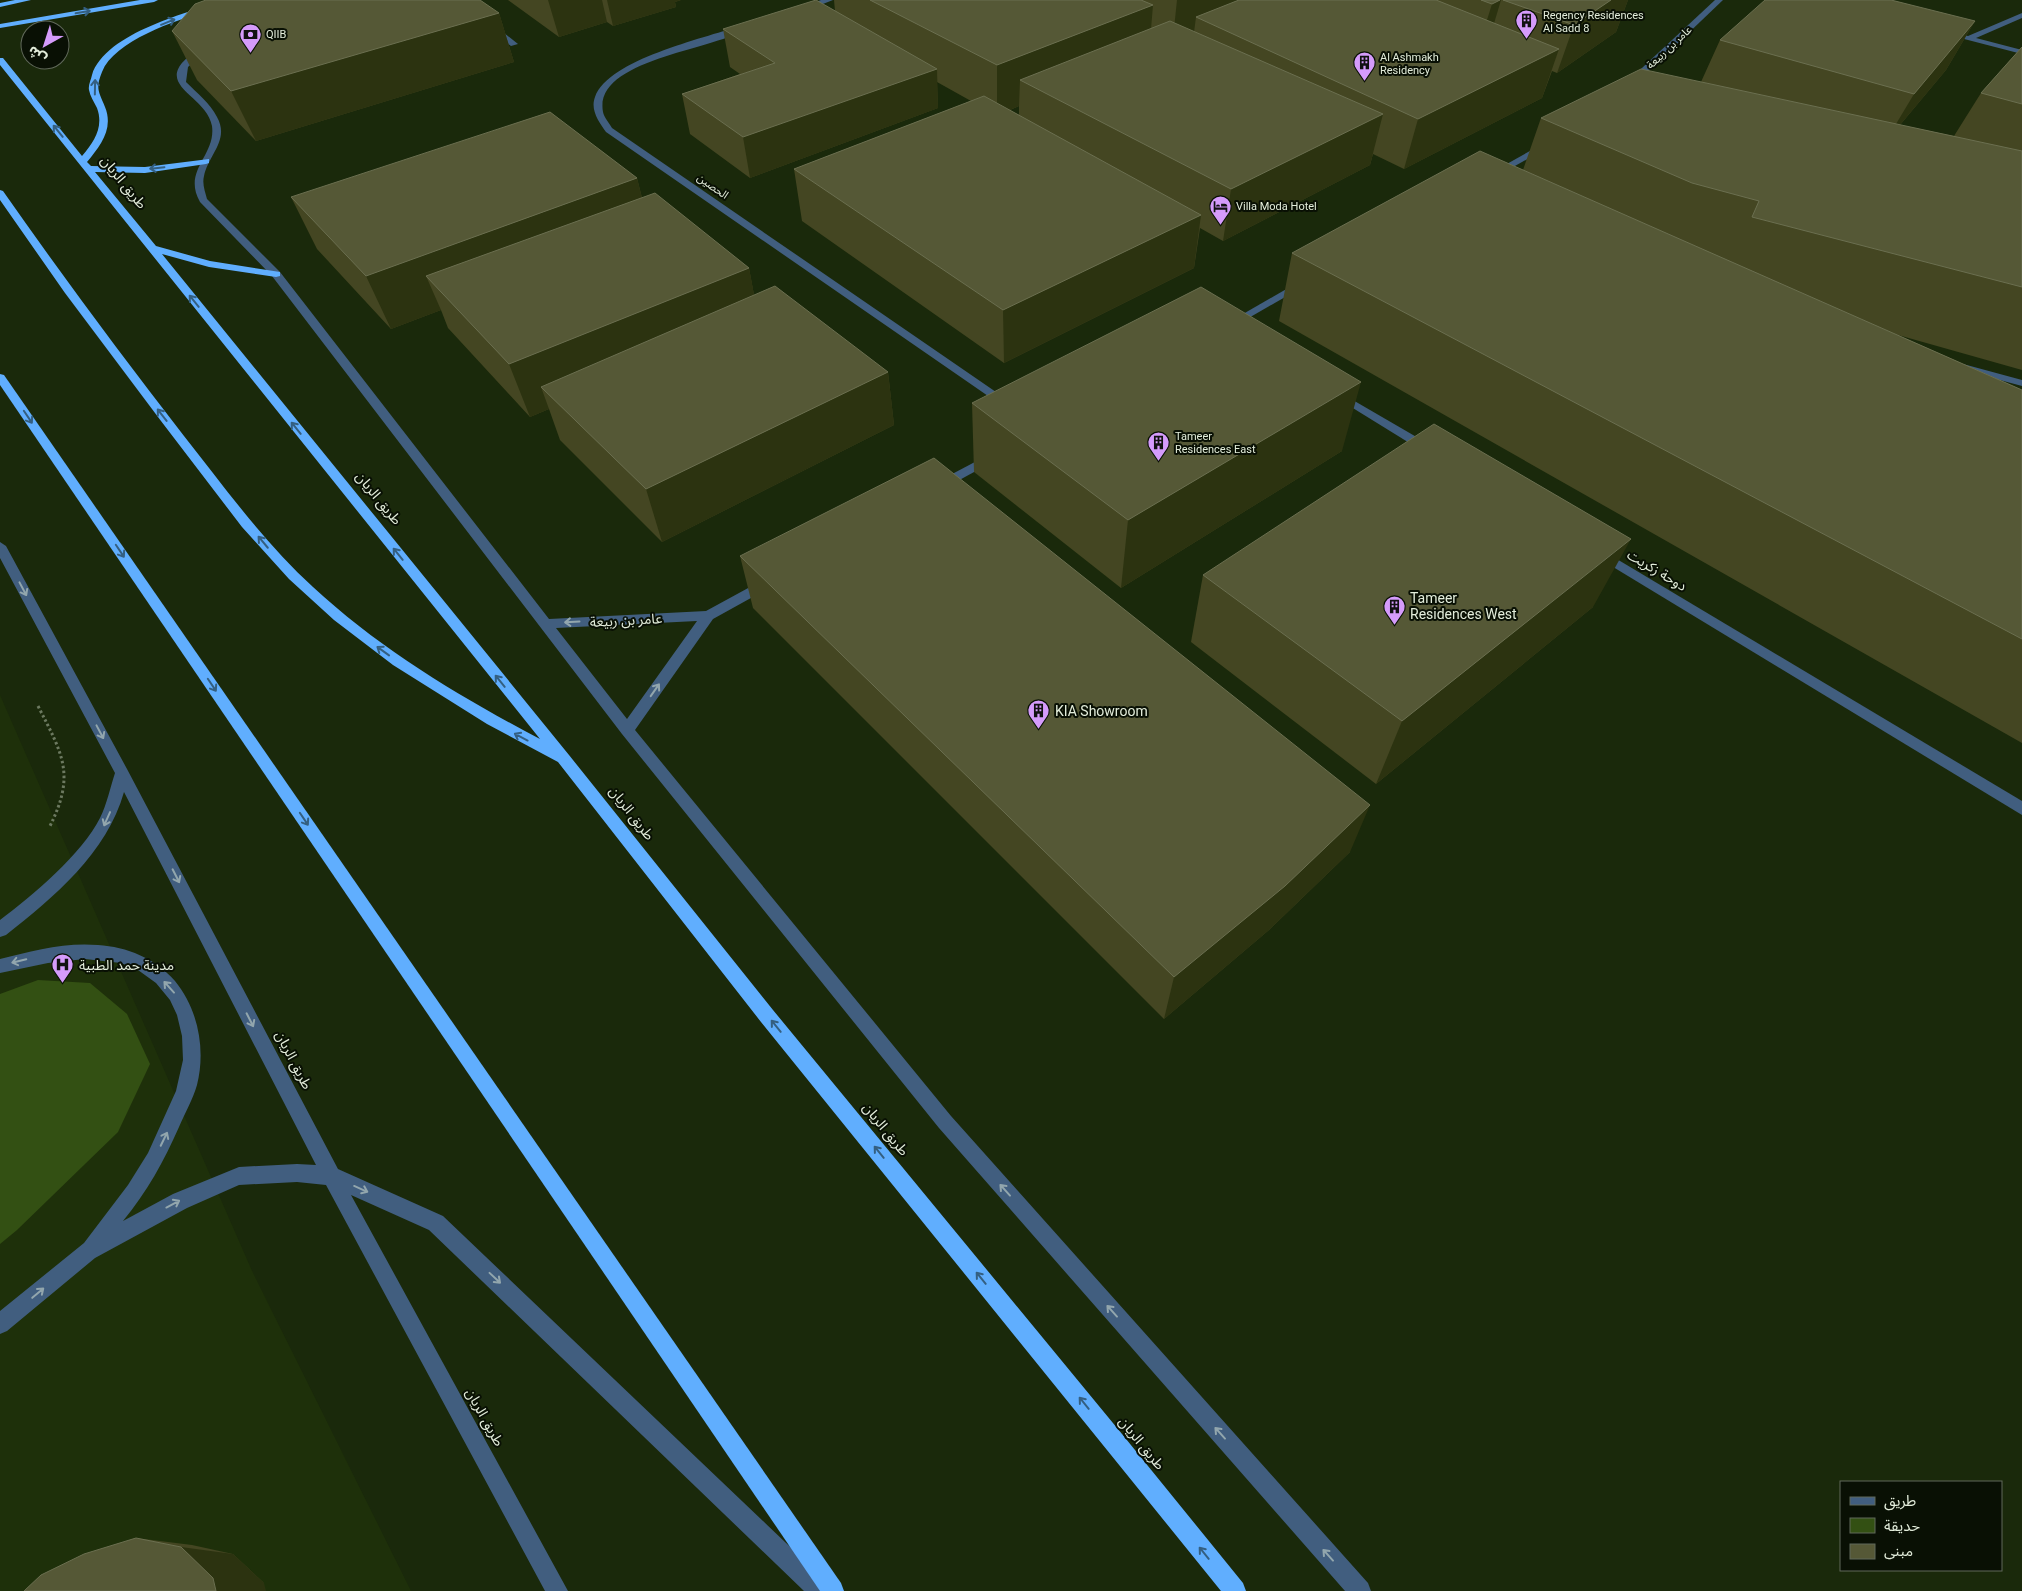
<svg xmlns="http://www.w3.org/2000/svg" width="2022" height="1591" viewBox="0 0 2022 1591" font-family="Roboto,'Noto Sans Arabic',sans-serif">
<rect width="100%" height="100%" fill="#1a290b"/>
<!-- built -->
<path fill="#1e300a" d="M0,695L253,1273L411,1591H0Z"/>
<!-- green -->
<path fill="#335013" d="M38,980L90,983L127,1014L150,1064L118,1132L17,1230L0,1244V994Z"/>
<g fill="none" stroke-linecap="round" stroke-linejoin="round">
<!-- path -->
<path stroke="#6c7960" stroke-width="3" stroke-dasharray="2.5 2.5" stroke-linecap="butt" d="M38,706C63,755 76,775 49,828"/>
<!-- minor -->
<g fill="#415e7f" fill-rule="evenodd">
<path d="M821,0H833L805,11L798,9Z"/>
<path d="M1715,0H1723L1634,85H1628V81Z"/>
<path d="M2022,13V18L1976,38L2022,50V54L1941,33L1945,31L1968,36Z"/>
<path d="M488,25H494L518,44L511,46L488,29Z"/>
<path d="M739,26L746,28C719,50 593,58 603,112C604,117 609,123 612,128L1012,403L1014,405L1012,407H1004L606,132C599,122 590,110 595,97C609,59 703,39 739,26Z"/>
<path d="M200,48L207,50L188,67L186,82C197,93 210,103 217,117C230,140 208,155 204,176C202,184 205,191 207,199L280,272L549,619L706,611L761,581H771L773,584L771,587L713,619L635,730L951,1116L1368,1583L1371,1591H1345L939,1128L622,734L272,276L200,202C182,170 216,156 212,126C206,92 144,85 200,48ZM697,621L627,719L556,628Z"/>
<path d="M1546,142L1550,145L1549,147L1497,176H1491L1489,174Z"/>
<path d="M1302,280L1306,281L1307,283L1306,285L1233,327L1229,328L1224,325Z"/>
<path d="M1963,364L2022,380V386L1959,369L1957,367Z"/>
<path d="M1339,392L1432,446L1434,449L1428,453L1424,452L1335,397L1333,395Z"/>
<path d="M990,454L994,455L996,458L994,461L945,488L941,489L935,485L937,482Z"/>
<path d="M0,542L6,546L127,769L338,1169L443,1216L828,1583L831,1591H804L429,1230L351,1195L568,1591H545L326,1185L297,1182L239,1185L187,1208L95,1258L7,1331L0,1334V1311L84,1243L128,1185L148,1153L176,1091L183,1060L182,1036L177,1015L170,1000L156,983L138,970L121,963L85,959L48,963L0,973V959C31,951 65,942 98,945C127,947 155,958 175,981C198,1009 206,1049 197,1085C193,1099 185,1113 179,1127C164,1161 147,1192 123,1221L173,1194L239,1167L297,1164L316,1165L124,792C107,853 54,897 6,935L0,937V920C32,896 82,854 100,818C107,804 110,788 115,773L0,558Z"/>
<path d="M1600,549L2022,801V815L1595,556L1594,553Z"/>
</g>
<!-- highway -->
<g fill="#60aefe" fill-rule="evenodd">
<path d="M15,0H31L0,7V3Z"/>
<path d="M140,0H158L154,2L0,28V24Z"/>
<path d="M229,0H241C232,7 216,8 205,12C176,20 114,41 102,72C95,89 99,92 105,107C114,129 100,146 87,162L91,166L145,167L209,159V163L206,164L145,173L95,172L156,246L210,261L280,272V276L276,277L209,267L162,254L569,755L773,1010L1122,1434L1243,1583L1246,1591H1221L761,1022L558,762L487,724L393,665L334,620L289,579L242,527L161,421L65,293L0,200V190L3,191C61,274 122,356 184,436C225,488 264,542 313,587C380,649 460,697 540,739L0,65V58H3L82,156C94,142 104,127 97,108C94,102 90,96 89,90C88,85 91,80 92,75C105,33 190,11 229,0Z"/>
<path d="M0,374L4,375L841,1583L844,1591H820L0,385Z"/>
</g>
</g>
<!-- wall -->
<g fill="#444622" fill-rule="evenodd">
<path d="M508,0H681L675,2L676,7L613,26L607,22L559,37Z"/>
<path d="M834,0H1628L1616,32L1557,73L1552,71L1542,98L1404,169L1373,154L1370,165L1223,241L1200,228L1194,268L1004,363L802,221L794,169L971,101L937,82L938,108L750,178L690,134L682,94L740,74L730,67L723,29L835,11ZM1019,106V115L1010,110Z"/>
<path d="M499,13L514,62L256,141L197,80L172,31Z"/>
<path d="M1975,21L1946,70L1900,125L1954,136L1981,93L2022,47V370L1898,335L2022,390V743L1279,321L1292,253L1523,170L1541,118L1701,82L1720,40Z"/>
<path d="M637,178L642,198L749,268L754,295L888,372L894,425L662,542L560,440L549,409L530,417L448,328L441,310L391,329L317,249L291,197Z"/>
<path d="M972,403L1342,451L1121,588L974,472Z"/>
<path d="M740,556L1350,852L1269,930L1164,1019L753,608Z"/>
<path d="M1203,575L1593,607L1376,784L1191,642Z"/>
<path d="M136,1538L192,1545L233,1554L264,1583Z"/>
</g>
<!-- shaded-wall -->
<g fill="#2c3310">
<path d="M548,0H602L607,22L559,37Z"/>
<path d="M607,0H681L675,2L676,7L613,26Z"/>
<path d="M1177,0H1296L1196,17L1193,40L1172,48Z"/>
<path d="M1500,0H1501L1487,47L1477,52L1492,4Z"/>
<path d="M1611,0H1628L1616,32L1557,73L1574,25Z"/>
<path d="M1153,5L1149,53L1020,80L1019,106L997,115V65Z"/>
<path d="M499,13L514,62L256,141L231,91Z"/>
<path d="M1975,21L1946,70L1884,144L1914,94Z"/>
<path d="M1559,49L1542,98L1404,169L1418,119Z"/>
<path d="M937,69L938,108L750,178L743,137Z"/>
<path d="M1383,114L1370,165L1223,241L1231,189Z"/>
<path d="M637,178L650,230L426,276L441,310L391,329L366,276Z"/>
<path d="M1201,215L1194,268L1004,363L1003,310Z"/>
<path d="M749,268L759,321L541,387L549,409L530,417L509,364Z"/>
<path d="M888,372L894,425L662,542L646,489Z"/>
<path d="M1361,382L1342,451L1121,588L1128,520Z"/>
<path d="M1631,539L1593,607L1376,784L1402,721Z"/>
<path d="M1370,805L1350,852L1269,930L1164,1019L1174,977Z"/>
<path d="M181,1547L233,1554L264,1583L266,1591H216Z"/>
</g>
<!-- building -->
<g fill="#555836" stroke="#6b6f50">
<path d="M206,0H480L499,13L231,91L172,31L195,4Z"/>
<path d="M816,0L937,69L743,137L682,94L775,63L723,29Z"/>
<path d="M870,0H1141L1153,5L997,65Z"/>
<path d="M1239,0H1436L1559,49L1418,119L1196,17Z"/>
<path d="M1481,0H1500L1492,4Z"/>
<path d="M1503,0H1611L1574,25Z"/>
<path d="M1765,0H1891L1975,21L1914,94L1720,40Z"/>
<path d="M1170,21L1383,114L1231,189L1020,80Z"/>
<path d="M2022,47V104L1981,93Z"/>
<path d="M1641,69L2022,151V287L1752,217L1759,201L1692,183L1541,118Z"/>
<path d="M984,96L1201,215L1003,310L794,169Z"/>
<path d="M550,112L637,178L366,276L291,197Z"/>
<path d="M1480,151L2022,390V639L1292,253Z"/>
<path d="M655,193L749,268L509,364L426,276Z"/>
<path d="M775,286L888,372L646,489L541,387Z"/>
<path d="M1201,287L1361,382L1128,520L972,403Z"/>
<path d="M1434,424L1631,539L1402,721L1203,575Z"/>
<path d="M934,458L1370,805L1285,886L1174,977L740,556Z"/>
<path d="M136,1538L181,1547L213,1578L216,1591H24L41,1575L84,1554Z"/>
</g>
<!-- one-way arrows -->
<defs><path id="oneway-shaft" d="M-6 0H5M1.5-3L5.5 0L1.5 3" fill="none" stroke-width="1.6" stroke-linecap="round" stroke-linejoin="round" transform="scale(1.25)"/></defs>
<g stroke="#345f81">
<use href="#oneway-shaft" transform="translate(83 12) rotate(-10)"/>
<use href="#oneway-shaft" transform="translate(168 22) rotate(-22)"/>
<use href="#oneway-shaft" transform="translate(95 87) rotate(-89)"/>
<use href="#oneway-shaft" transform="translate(58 131) rotate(-129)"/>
<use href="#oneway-shaft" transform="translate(157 168) rotate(174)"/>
<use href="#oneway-shaft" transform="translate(194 301) rotate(-129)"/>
<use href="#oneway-shaft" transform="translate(162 415) rotate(-128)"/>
<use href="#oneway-shaft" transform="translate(28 417) rotate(56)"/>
<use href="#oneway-shaft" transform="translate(296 428) rotate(-129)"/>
<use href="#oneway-shaft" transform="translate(263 542) rotate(-130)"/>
<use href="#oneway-shaft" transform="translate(120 551) rotate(56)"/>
<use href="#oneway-shaft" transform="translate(398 554) rotate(-129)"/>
<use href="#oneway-shaft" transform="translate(383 651) rotate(-144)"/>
<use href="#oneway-shaft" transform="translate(500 681) rotate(-129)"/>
<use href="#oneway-shaft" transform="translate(212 685) rotate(56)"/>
<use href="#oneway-shaft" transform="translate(521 737) rotate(-152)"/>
<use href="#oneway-shaft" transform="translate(304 819) rotate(56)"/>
<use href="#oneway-shaft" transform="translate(776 1026) rotate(-129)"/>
<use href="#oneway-shaft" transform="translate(879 1152) rotate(-129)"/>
<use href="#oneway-shaft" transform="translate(981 1278) rotate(-129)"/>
<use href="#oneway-shaft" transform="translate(1084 1403) rotate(-129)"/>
<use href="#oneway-shaft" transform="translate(1204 1553) rotate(-129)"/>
</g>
<g stroke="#92a6ad">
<use href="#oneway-shaft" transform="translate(23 589) rotate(62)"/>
<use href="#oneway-shaft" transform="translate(572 622) rotate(177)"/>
<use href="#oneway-shaft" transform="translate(655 690) rotate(-55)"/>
<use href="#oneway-shaft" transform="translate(100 732) rotate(62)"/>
<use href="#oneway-shaft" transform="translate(107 819) rotate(114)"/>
<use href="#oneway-shaft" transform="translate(176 876) rotate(63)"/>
<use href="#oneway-shaft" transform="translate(19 961) rotate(166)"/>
<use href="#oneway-shaft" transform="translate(169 987) rotate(-132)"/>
<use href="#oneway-shaft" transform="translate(250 1020) rotate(63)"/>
<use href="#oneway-shaft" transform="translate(164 1139) rotate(-64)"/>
<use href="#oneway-shaft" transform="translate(361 1189) rotate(24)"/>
<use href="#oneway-shaft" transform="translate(1005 1190) rotate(-132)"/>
<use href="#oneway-shaft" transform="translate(173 1204) rotate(-28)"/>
<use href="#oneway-shaft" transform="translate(495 1278) rotate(43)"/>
<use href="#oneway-shaft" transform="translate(38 1293) rotate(-40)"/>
<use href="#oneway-shaft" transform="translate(1112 1311) rotate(-132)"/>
<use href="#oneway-shaft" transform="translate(1220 1433) rotate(-132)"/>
<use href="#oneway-shaft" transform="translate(1328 1555) rotate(-132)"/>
</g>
<!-- icons -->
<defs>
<symbol id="building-pin" viewBox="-11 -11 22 30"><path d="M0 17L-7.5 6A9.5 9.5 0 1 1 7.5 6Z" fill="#d59bfb" stroke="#091004"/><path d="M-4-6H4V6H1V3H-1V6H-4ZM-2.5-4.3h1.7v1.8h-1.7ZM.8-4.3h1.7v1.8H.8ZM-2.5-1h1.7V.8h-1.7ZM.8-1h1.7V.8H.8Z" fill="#111"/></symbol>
<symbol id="bank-pin" viewBox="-11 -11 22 30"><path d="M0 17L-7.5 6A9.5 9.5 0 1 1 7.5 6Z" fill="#d59bfb" stroke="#091004"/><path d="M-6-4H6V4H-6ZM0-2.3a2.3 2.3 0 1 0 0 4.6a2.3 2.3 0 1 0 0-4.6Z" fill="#111"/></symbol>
<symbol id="hotel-pin" viewBox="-11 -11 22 30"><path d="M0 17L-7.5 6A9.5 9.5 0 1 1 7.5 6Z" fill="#d59bfb" stroke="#091004"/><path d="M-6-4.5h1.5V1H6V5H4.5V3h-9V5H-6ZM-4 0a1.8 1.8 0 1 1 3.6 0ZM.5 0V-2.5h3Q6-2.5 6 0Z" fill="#111"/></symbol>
<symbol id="hospital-pin" viewBox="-11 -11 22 30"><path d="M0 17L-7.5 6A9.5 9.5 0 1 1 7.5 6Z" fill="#d59bfb" stroke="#091004"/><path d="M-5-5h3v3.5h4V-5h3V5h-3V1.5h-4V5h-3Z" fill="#111"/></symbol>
</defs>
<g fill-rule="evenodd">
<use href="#building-pin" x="1514" y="8" width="25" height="34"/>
<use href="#bank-pin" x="238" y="22" width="25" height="34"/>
<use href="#building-pin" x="1352" y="50" width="25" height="34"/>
<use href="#hotel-pin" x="1208" y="194" width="25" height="34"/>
<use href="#building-pin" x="1146" y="430" width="25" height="34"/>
<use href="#building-pin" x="1382" y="594" width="25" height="34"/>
<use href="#building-pin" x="1026" y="698" width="25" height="34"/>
<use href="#hospital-pin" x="50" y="952" width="25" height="34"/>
</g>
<g text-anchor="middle" stroke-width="4" stroke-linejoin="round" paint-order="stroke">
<!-- far-poi labels -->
<g font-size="11" fill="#e3eddb" stroke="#091004" text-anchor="start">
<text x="1543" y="19">Regency Residences<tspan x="1543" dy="13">Al Sadd 8</tspan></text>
<text x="266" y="38">QIIB</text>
<text x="1380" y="61">Al Ashmakh<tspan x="1380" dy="13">Residency</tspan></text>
<text x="1236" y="210">Villa Moda Hotel</text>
<text x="1175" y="440">Tameer<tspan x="1175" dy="13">Residences East</tspan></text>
</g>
<!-- far-street labels -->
<g font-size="11" fill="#e3eddb" stroke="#091004">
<text transform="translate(1669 47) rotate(-43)" y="4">عامر بن ربيعة</text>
<text transform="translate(713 186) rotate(35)" y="4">الحصين</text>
</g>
<!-- street labels -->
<g font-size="14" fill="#e3eddb" stroke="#091004">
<text transform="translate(124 182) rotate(51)" y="5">طريق الريان</text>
<text transform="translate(379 498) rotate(51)" y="5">طريق الريان</text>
<text transform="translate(1657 570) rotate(31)" y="5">دوحة زكريت</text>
<text transform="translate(626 620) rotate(-3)" y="5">عامر بن ربيعة</text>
<text transform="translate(632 813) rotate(52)" y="5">طريق الريان</text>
<text transform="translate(294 1060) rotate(63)" y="5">طريق الريان</text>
<text transform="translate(886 1129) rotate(51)" y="5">طريق الريان</text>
<text transform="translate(485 1417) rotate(61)" y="5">طريق الريان</text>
<text transform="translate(1142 1443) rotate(51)" y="5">طريق الريان</text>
</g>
<!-- poi labels -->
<g font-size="14" fill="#e3eddb" stroke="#091004" text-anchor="start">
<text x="1410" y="603">Tameer<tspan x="1410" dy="16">Residences West</tspan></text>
<text x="1055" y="716">KIA Showroom</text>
<text x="79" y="970">مدينة حمد الطبية</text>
</g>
</g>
<!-- legend -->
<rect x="1840" y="1481" width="162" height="90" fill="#091004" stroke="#60685a"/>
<rect x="1850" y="1497" width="25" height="8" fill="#415e7f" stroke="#60685a"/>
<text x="1884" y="1506" font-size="15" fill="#e3eddb">طريق</text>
<rect x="1850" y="1518" width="25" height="15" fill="#335013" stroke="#60685a"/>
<text x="1884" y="1531" font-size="15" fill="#e3eddb">حديقة</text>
<rect x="1850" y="1544" width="25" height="15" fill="#555836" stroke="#60685a"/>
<text x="1884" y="1556" font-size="15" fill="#e3eddb">مبنى</text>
<!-- north arrow -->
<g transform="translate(45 45) rotate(219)"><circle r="24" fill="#091004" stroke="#60685a"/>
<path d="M0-4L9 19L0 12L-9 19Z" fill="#d59bfb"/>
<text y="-8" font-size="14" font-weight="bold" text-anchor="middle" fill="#e3eddb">ش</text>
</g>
</svg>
